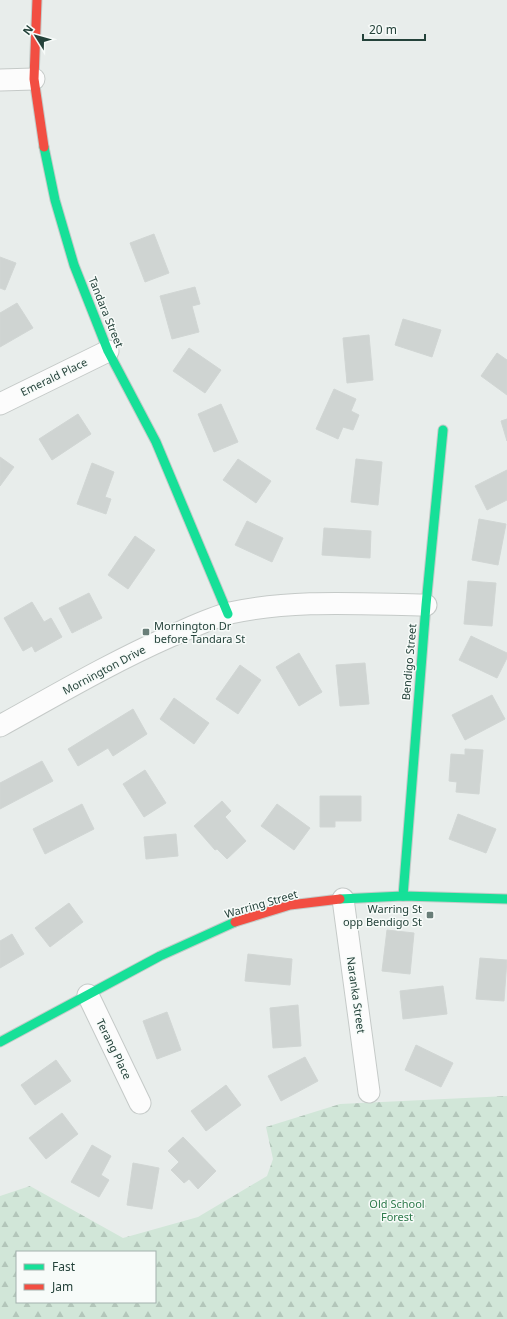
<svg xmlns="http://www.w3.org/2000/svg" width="507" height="1319" viewBox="0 0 507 1319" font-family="'Noto Sans',sans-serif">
<defs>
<pattern id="forest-firs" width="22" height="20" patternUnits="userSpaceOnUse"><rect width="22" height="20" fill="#d1e6d8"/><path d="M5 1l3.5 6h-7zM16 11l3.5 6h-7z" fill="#b3c6ba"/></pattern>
</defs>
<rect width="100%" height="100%" fill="#e8edeb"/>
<!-- forest -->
<path fill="url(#forest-firs)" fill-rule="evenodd" d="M507,1096V1319H0V1196L30,1186L123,1238L198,1217L267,1176L273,1159L266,1127L340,1104ZM17,1252H155V1302H17Z"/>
<!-- building -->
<g fill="#cfd4d2" stroke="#d1d6d4">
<path d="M154,234L169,273L145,282L130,243Z"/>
<path d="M0,257L16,263L5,290L0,288Z"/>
<path d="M195,287L200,304L192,306L199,332L172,339L160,296Z"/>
<path d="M17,303L33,328L0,347V313Z"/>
<path d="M403,319L441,330L432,357L395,345Z"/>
<path d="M369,335L373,380L347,383L343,338Z"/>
<path d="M189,348L221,370L205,393L173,371Z"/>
<path d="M497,353L507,360V395L481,376Z"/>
<path d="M334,389L356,399L351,411L359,415L353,430L343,427L338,439L316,429Z"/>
<path d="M221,404L238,442L214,452L198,414Z"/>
<path d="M78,414L91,434L52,460L39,439Z"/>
<path d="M507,419V441L501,421Z"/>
<path d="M0,457L14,467L0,486Z"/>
<path d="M238,459L271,481L256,503L223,480Z"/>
<path d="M356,459L382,462L378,505L351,502Z"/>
<path d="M92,463L114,472L105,497L111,499L106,514L77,504Z"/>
<path d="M507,470V500L487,510L475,486Z"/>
<path d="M479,519L506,524L498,565L472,560Z"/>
<path d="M247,521L283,538L272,562L235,545Z"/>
<path d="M324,528L371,531L370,558L322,555Z"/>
<path d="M135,536L155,550L128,589L108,575Z"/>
<path d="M468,581L496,583L492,626L464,624Z"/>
<path d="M89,593L102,618L72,633L59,608Z"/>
<path d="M32,602L44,622L51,618L62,637L35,652L32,646L23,651L4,618Z"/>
<path d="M471,636L507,653V658L497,678L459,660Z"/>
<path d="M299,653L322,692L299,706L276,667Z"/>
<path d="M365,663L369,704L340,706L336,665Z"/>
<path d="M240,665L261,680L238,714L216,699Z"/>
<path d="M492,695L505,719L465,740L452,715Z"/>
<path d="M174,698L209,723L194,744L160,719Z"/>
<path d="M133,709L147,734L113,756L108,748L78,766L68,749Z"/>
<path d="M465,749L483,750L479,794L456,792L457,782L449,781L451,754L465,755Z"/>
<path d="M42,761L53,781L0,809V783Z"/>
<path d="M145,770L166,803L144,817L123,784Z"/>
<path d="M320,796H361V821H335V827H320Z"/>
<path d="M222,801L231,811L225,817L246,841L227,859L217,849L215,850L194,826Z"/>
<path d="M82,804L94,829L45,854L33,829Z"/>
<path d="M277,804L310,828L294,850L261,826Z"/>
<path d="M458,814L496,829L486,853L449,839Z"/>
<path d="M176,834L178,856L146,859L144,837Z"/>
<path d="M69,903L83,922L50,947L35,928Z"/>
<path d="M387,930L414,933L410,974L382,971Z"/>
<path d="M12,934L24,954L0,968V941Z"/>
<path d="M248,954L292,959L290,985L245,981Z"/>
<path d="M480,958L507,960L504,1001L476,999Z"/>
<path d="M443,986L447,1014L403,1019L400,991Z"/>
<path d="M298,1005L301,1046L273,1048L270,1008Z"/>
<path d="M167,1012L181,1050L157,1059L143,1021Z"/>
<path d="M416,1045L453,1063L441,1087L405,1070Z"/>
<path d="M305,1057L318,1081L281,1101L268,1076Z"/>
<path d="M56,1060L71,1081L35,1105L21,1085Z"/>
<path d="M226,1085L241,1105L206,1131L191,1111Z"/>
<path d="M62,1113L78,1134L46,1159L29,1138Z"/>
<path d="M183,1137L216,1171L198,1189L189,1179L184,1183L171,1170L179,1162L168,1151Z"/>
<path d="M92,1145L111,1156L101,1175L109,1180L99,1197L71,1182Z"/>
<path d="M133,1163L159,1168L152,1209L127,1205Z"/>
</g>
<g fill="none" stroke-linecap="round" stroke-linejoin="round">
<defs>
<g id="street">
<path d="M0,80L34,79"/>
<path d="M0,404L108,351"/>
<path d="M0,726C56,695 112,662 171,636C190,628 210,618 230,613C294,599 360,604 426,605"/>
<path d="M343,899L369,1092"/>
<path d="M88,995L140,1103"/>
</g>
<g id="fast">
<path d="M44,147L55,200L74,265L108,351L156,442L228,614"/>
<path d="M403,896L426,605L443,430"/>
<path d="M340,899L403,896L507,899"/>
<path d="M0,1042L160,956L235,922"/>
</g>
<g id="jam">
<path d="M37,0L34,79L44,147"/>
<path d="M235,922L290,905L340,899"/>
</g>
</defs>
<!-- street casing -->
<use href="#street" stroke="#c5cac8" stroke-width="23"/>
<!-- fast casing -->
<use href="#fast" stroke="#c3cbc8" stroke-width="11"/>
<!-- jam casing -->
<use href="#jam" stroke="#c3cbc8" stroke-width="11"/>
<!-- street -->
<use href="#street" stroke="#fcfcfc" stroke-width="21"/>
<!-- fast -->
<use href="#fast" stroke="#16e098" stroke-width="9"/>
<!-- jam -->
<use href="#jam" stroke="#f24e42" stroke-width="9"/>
</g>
<!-- markers -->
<g fill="#697e78" stroke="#f7fbf9" stroke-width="1.5">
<rect x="142" y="628" width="8" height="8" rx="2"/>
<rect x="426" y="911" width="8" height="8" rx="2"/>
</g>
<g text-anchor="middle" stroke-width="3" stroke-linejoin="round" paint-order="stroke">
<!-- street labels -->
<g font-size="11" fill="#24423a" stroke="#f7fbf9">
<text transform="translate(106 312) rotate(68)" y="4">Tandara Street</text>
<text transform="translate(54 377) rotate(-26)" y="4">Emerald Place</text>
<text transform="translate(409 662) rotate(-85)" y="4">Bendigo Street</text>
<text transform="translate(104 670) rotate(-28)" y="4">Mornington Drive</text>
<text transform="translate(261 904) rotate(-16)" y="4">Warring Street</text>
<text transform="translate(356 995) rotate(82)" y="4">Naranka Street</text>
<text transform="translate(114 1049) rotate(64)" y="4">Terang Place</text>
</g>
<!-- poi labels -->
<g font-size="11" fill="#24423a" stroke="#f7fbf9" text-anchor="start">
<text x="154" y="630">Mornington Dr<tspan x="154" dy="13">before Tandara St</tspan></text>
<text x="422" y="913" text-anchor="end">Warring St<tspan x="422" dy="13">opp Bendigo St</tspan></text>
</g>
<!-- park labels -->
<g font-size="11" fill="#2d7a4b" stroke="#f7fbf9">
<text x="397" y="1208">Old School<tspan x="397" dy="13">Forest</tspan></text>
</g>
</g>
<!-- legend -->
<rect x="16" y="1251" width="140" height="52" fill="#f7fbf9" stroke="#a3b1ad"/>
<rect x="24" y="1264" width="20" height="6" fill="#16e098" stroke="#a3b1ad"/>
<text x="52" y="1271" font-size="12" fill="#24423a">Fast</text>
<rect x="24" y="1284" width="20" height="6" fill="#f24e42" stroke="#a3b1ad"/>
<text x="52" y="1291" font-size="12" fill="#24423a">Jam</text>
<!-- north arrow -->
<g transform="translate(36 36) rotate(307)" stroke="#f7fbf9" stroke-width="3" paint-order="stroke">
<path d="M0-3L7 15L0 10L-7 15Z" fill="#24423a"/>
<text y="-6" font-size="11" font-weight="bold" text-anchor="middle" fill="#24423a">N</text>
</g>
<!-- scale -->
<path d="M363 34v6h62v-6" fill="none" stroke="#24423a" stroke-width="2"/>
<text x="369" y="34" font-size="12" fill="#24423a" stroke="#f7fbf9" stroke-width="3" paint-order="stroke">20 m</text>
</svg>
